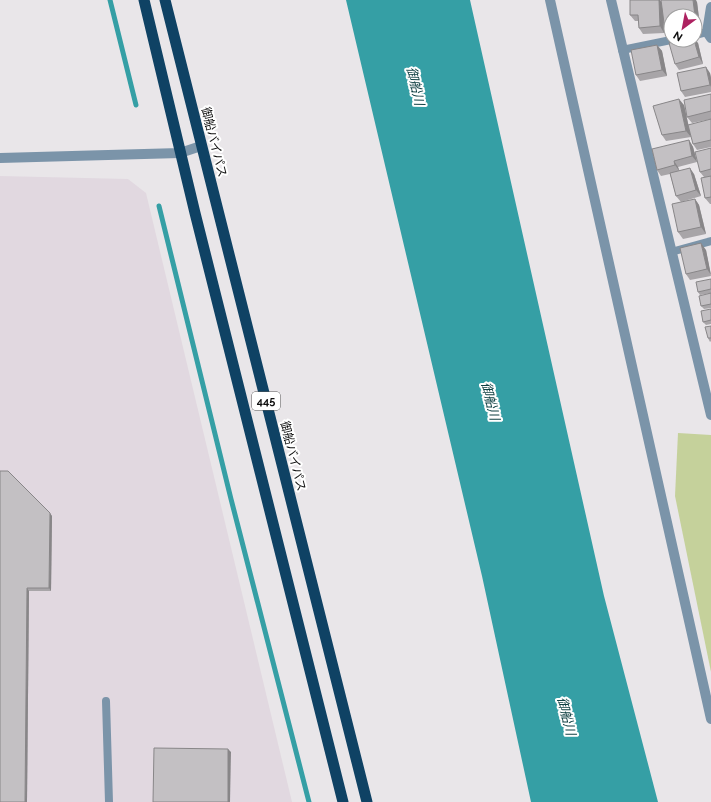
<svg xmlns="http://www.w3.org/2000/svg" width="711" height="802" viewBox="0 0 711 802" font-family="Raleway,'Noto Sans JP',sans-serif">
<rect width="100%" height="100%" fill="#e9e6e9"/>
<!-- built -->
<path fill="#e1d8e0" d="M0,176L128,179L146,193L292,802H0Z"/>
<!-- green -->
<path fill="#c5d19b" d="M678,433L711,435V672L675,496Z"/>
<!-- water -->
<path fill="#359fa5" d="M346,0H470L604,596L658,802H531L482,576Z"/>
<g fill="none" stroke-linecap="round" stroke-linejoin="round">
<!-- stream -->
<g stroke="#359fa5" stroke-width="5">
<path d="M110,0L136,105"/>
<path d="M159,206L231,499L309,802"/>
</g>
<!-- service -->
<g stroke="#7b94a9" stroke-width="8">
<path d="M695,35L707,32"/>
<path d="M622,50L671,40"/>
<path d="M671,252L711,241"/>
<path d="M106,701L109,802"/>
</g>
<!-- minor -->
<g stroke="#7b94a9" stroke-width="10">
<path d="M550,0L711,719"/>
<path d="M611,0L711,415"/>
<path d="M711,7L707,32L711,38"/>
</g>
<!-- tertiary -->
<path stroke="#7b94a9" stroke-width="10" d="M0,158L180,153L201,146"/>
<!-- trunk -->
<g stroke="#0f4264" stroke-width="11">
<path d="M144,0L195,213L343,802"/>
<path d="M165,0L367,802"/>
</g>
</g>
<!-- wall -->
<g fill="#a8a5a8">
<path d="M630,0H660L661,2H697L700,26H695V16H671V29H668L664,24V33L643,34L639,28L638,21H635L630,15Z"/>
<path d="M698,43L703,64L679,70L675,64Z"/>
<path d="M657,45L662,51L667,76L640,81L636,75Z"/>
<path d="M710,73L711,78V92L685,97L681,91Z"/>
<path d="M711,94V119L692,123L687,117Z"/>
<path d="M684,105L691,137L666,141L662,135Z"/>
<path d="M711,119V147L697,150L693,144Z"/>
<path d="M689,140L693,147L697,162L678,167L679,171L694,174L701,196L681,202L676,196L670,174L661,176L657,170Z"/>
<path d="M711,148V204H710L705,198L704,177L700,172Z"/>
<path d="M695,199L699,205L706,234L683,239L678,232Z"/>
<path d="M706,250L711,276L690,280L686,274Z"/>
<path d="M711,279V293L700,295L698,292Z"/>
<path d="M711,293V308L704,309L701,306Z"/>
<path d="M711,309V324L706,325L703,322Z"/>
<path d="M711,326V341L710,342L708,338Z"/>
<path d="M0,471L52,516L51,591H29L27,802Z"/>
</g>
<!-- shaded-wall -->
<g fill="#888688">
<path d="M658,0H660L663,5L664,33L660,26Z"/>
<path d="M693,0H696L697,2L700,26L695,19Z"/>
<path d="M695,39L698,43L703,64L699,57L694,40H695Z"/>
<path d="M657,45L662,51L667,76L662,70Z"/>
<path d="M706,67L710,73L711,78V87L710,85Z"/>
<path d="M679,99L684,105L691,137L686,131Z"/>
<path d="M689,140L693,147L697,162L692,156Z"/>
<path d="M674,161L678,167L680,172L675,165Z"/>
<path d="M690,168L694,174L701,196L696,190Z"/>
<path d="M695,199L699,205L706,234L701,227Z"/>
<path d="M701,243L706,250L711,275L707,269Z"/>
<path d="M50,513L52,516L51,591L49,588Z"/>
<path d="M27,588L29,591L27,802H25Z"/>
<path d="M228,749L231,752L230,802H228Z"/>
</g>
<!-- building -->
<g fill="#c3c0c3" stroke="#888688">
<path d="M630,0H659L660,26L639,28L638,15H630Z"/>
<path d="M661,0H693L695,16H671V22L664,23Z"/>
<path d="M680,40H694L699,57L675,64L669,43Z"/>
<path d="M657,45L662,70L636,75L631,50Z"/>
<path d="M706,67L710,85L681,91L677,73Z"/>
<path d="M711,94V111L687,117L684,100Z"/>
<path d="M679,99L686,131L662,135L653,106Z"/>
<path d="M711,119V140L693,144L688,125Z"/>
<path d="M689,140L692,156L674,161L675,165L657,170L652,149Z"/>
<path d="M711,148V169L700,172L695,152Z"/>
<path d="M690,168L696,190L676,196L670,173Z"/>
<path d="M711,176V197L705,198L701,178Z"/>
<path d="M695,199L701,227L678,232L672,204Z"/>
<path d="M701,243L707,269L686,274L680,248Z"/>
<path d="M711,279V289L698,292L696,282Z"/>
<path d="M711,293V304L701,306L699,296Z"/>
<path d="M711,309V320L703,322L701,311Z"/>
<path d="M711,326V338H708L705,327Z"/>
<path d="M0,471H8L50,513L49,588H27L25,802H0Z"/>
<path d="M154,748L228,749V802H153Z"/>
</g>
<g text-anchor="middle" stroke-width="4" stroke-linejoin="round" paint-order="stroke">
<!-- shield labels -->
<rect fill="#fff" stroke="#575757" stroke-width="1" x="252" y="392" width="28" height="18" rx="3"/>
<g font-size="11" font-weight="bold" fill="#0f0f0f">
<text x="266" y="405">445</text>
</g>
<!-- street labels -->
<g font-size="12" fill="#0f0f0f" stroke="#fff">
<text transform="translate(214 142) rotate(76)" y="4">御船バイパス</text>
<text transform="translate(293 456) rotate(76)" y="4">御船バイパス</text>
</g>
<!-- water labels -->
<g font-size="13" font-style="italic" fill="#104043" stroke="#fff">
<text transform="translate(416 86) rotate(77)" y="5">御船川</text>
<text transform="translate(491 401) rotate(76)" y="5">御船川</text>
<text transform="translate(567 716) rotate(76)" y="5">御船川</text>
</g>
</g>
<!-- north arrow -->
<g transform="translate(683 28) rotate(212)"><circle r="19" fill="#ffffff" stroke="#9f9f9f"/>
<path d="M0-3L7 15L0 10L-7 15Z" fill="#ad2160"/>
<text y="-6" font-size="11" font-weight="bold" text-anchor="middle" fill="#0f0f0f">N</text>
</g>
</svg>
